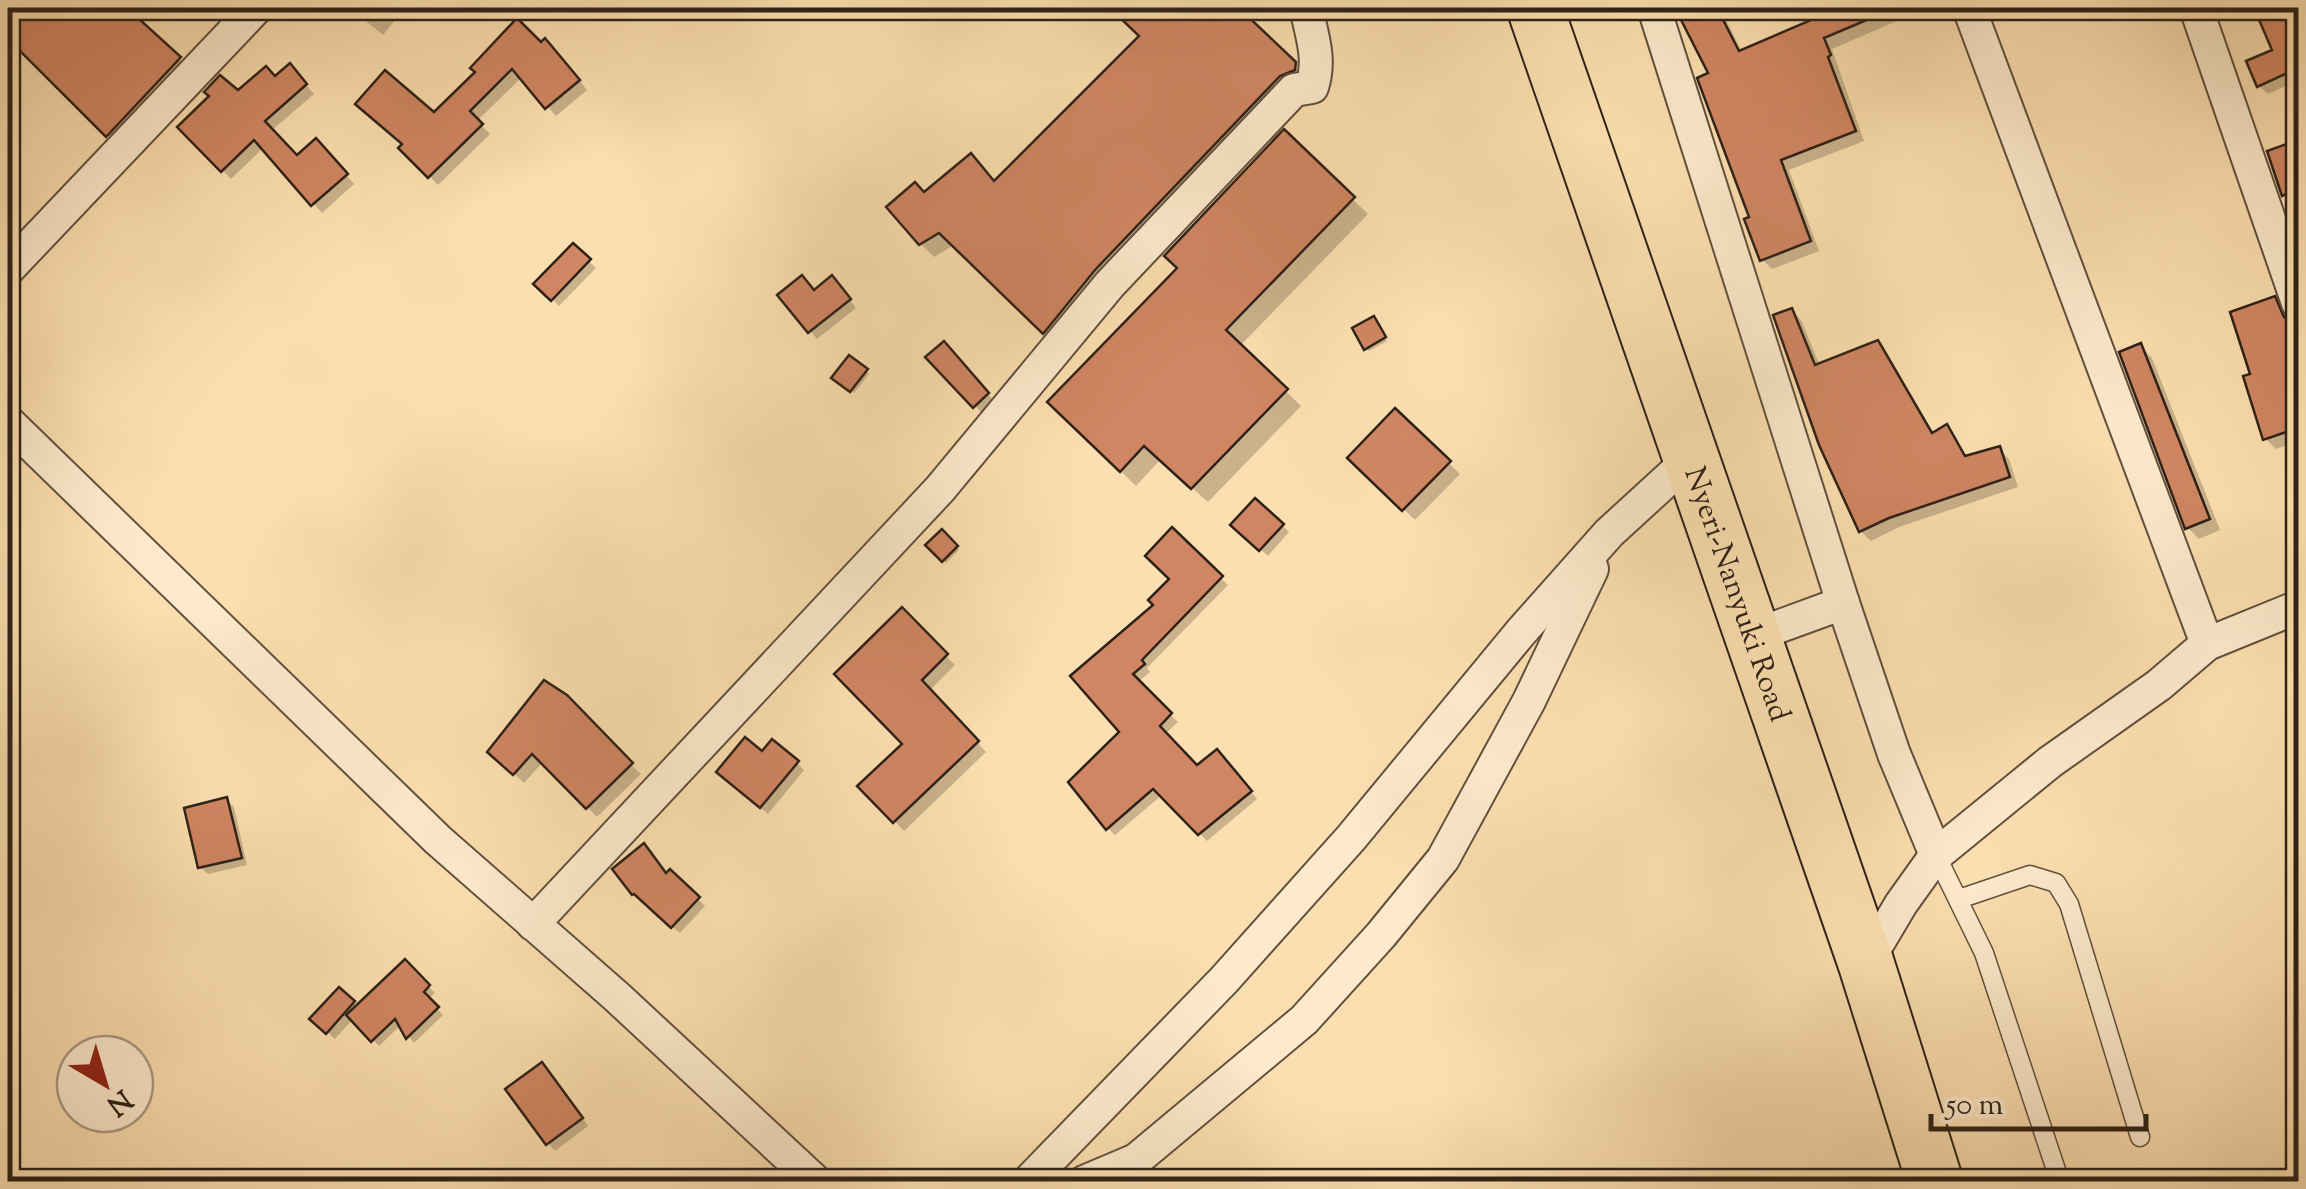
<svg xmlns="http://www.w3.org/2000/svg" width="2306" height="1189" viewBox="0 0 2306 1189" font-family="'Sorts Mill Goudy',serif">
<rect width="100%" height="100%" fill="#fcdfb0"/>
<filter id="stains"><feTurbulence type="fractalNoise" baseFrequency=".002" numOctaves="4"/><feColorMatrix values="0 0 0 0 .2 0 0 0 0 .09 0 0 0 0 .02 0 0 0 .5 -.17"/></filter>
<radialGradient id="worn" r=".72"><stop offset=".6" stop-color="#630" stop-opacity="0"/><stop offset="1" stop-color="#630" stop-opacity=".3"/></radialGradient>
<!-- shadow -->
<g fill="#0003">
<path d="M8,8H126L190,70L119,146L8,38Z"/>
<path d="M350,8H384L396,19L383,35Z"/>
<path d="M510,8H529L519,17Z"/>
<path d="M1113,8H1236L1308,79L1058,345L954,245L934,257L921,244L995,183L1142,36Z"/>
<path d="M1678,8H1720L1742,52L1845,8H1927L1832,49L1864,141L1789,170L1819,251L1772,269L1762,259L1712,75Z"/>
<path d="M2221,8H2240L2227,13Z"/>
<path d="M2257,8H2298V80L2268,94L2259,86L2275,51Z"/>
<path d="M541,45L554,50L587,90L556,116L522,77L477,121L490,134L438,185L402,148L434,116Z"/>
<path d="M298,75L314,94L271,131L297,158L325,151L354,184L322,213L264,147L231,179L180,127L238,93L275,79Z"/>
<path d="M1284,133L1368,214L1240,346L1301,406L1208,502L1160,460L1136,486L1050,402L1180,268Z"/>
<path d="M2298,142V203L2294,204L2284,194L2270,153Z"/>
<path d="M573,246L596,268L559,306L537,284Z"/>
<path d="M839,286L856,308L817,339L781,295L815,292Z"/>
<path d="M2274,299L2284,310L2290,323L2298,328V441L2276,449L2266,439L2254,375Z"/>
<path d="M1792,310L1801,320L1820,366L1878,343L1887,353L1934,435L1947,428L1968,458L1999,449L2009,459L2018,487L1899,527L1871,541L1861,531Z"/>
<path d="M1377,322L1387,341L1369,351L1366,348Z"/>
<path d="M2140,346L2152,358L2220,530L2199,539L2187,527Z"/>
<path d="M951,351L995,402L982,413L928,357Z"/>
<path d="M850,358L869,374L854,393L835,378Z"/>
<path d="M1395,411L1460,474L1415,520L1350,458Z"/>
<path d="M1234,525H1282L1289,532L1268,556Z"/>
<path d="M1172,531L1228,585L1147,668L1150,672L1138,682L1178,722L1165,734L1197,768L1224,759L1257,799L1207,841L1162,795L1115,835L1108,828L1122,733L1074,676L1157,605L1172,580Z"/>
<path d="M941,532L959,550L946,563L929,545Z"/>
<path d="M902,611L955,665L929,691L986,752L904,831L861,786L905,744Z"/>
<path d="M544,684L641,774L597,817L543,762L524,783L491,752Z"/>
<path d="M763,755L797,763L804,770L768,814L726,779Z"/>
<path d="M227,800L234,807L247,865L208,874L200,867Z"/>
<path d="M670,872L705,906L680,933L633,894Z"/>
<path d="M405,962L435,993L428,999L443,1015L414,1043L401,1025L379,1046L353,1019L335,1039L313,1019L339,990L358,1007Z"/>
<path d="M549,1072L588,1126L555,1151L548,1143Z"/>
</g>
<!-- building -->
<g fill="#d08662" stroke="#2d2118" stroke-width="2.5">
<path d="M8,8H127L181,57L106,137L8,39Z"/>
<path d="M1110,8H1239L1296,62L1295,70L1280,76L1095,270L1043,334L939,233L919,245L886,207L915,182L924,192L971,153L994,181L1139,36Z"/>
<path d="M1675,8H1717L1739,51L1839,8H1895L1824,38L1831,55L1828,57L1856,131L1781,160L1811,241L1760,261L1744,219L1749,217L1697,78L1708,73Z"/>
<path d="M2254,8H2298V68L2257,87L2246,61L2272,50Z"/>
<path d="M517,18L541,42L545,38L580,80L545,109L512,69L470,111L483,124L428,178L398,148L402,144L355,104L385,70L434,112L475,72L470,68Z"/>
<path d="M290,63L307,84L265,121L297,155L316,138L348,174L311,206L254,140L221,172L177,127L209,96L204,92L220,75L238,90L266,66L275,76Z"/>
<path d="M1284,129L1355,197L1226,330L1288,389L1191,489L1144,446L1120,472L1047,402L1177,268L1164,256Z"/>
<path d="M2298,140V189L2282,196L2267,151Z"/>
<path d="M573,243L591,259L551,301L533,284Z"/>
<path d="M802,275L814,290L832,275L851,299L808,333L777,295Z"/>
<path d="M2275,296L2284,317L2296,323L2298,329V428L2263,440L2243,376L2250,374L2230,312Z"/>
<path d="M1792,308L1815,365L1878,340L1932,433L1947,424L1965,456L2000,446L2010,477L1889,518L1859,532L1819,445L1773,315Z"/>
<path d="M1374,316L1386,337L1364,350L1352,328Z"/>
<path d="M944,341L989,393L973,408L925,357Z"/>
<path d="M2141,343L2210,519L2185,529L2119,352Z"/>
<path d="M849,355L868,369L850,392L831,378Z"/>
<path d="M1395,408L1451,461L1402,511L1347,458Z"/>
<path d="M1255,498L1284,524L1259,551L1230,525Z"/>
<path d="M1172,527L1223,576L1142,660L1145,664L1133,674L1172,713L1160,726L1197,765L1217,749L1252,791L1198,835L1153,789L1106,830L1068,782L1119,732L1070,676L1153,605L1148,600L1169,579L1145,556Z"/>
<path d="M942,529L958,546L942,562L925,545Z"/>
<path d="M902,607L948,654L922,680L979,741L893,823L857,786L902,744L834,674Z"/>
<path d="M544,680L567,695L633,763L586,809L532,754L513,775L487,752Z"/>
<path d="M745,737L762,751L772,739L799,761L760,808L716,772Z"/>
<path d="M227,797L242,858L198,868L184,808Z"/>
<path d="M644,843L666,873L670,869L700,897L671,928L634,894L632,895L612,869Z"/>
<path d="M405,959L430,985L424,992L439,1007L406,1039L395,1019L371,1042L346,1015Z"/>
<path d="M339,987L355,1001L326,1034L309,1019Z"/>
<path d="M542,1062L583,1118L546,1145L505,1089Z"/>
</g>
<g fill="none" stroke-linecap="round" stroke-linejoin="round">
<defs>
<g id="service">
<path d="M1936,855L1984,953L2060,1182"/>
<path d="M1959,899L2030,875L2056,883L2069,904L2140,1137"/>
</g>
<g id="minor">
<path d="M1654,8L1843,603L1894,754L1936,855"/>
<path d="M1969,8L2207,644"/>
<path d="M2196,8L2298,303"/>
<path d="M8,269L256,8"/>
<path d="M8,422L438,840L617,997L816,1182"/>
<path d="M1753,636L1843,603"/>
<path d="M533,924L940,489L1110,284L1294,90L1312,87C1321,60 1312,35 1306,8"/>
<path d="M1866,963L1901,904L1936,855L2050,762L2159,685L2207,644L2298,607"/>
<path d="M1028,1182L1224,980L1351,838L1521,632L1609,533L1692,457"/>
<path d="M1084,1182L1136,1160L1304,1020L1381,935L1443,859L1529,701L1592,569"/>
</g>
<g id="trunk">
<path id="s1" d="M1535,8L1866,963L1935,1182"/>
</g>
</defs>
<!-- service casing -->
<use href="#service" stroke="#61503e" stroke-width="21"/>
<!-- minor casing -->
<use href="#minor" stroke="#61503e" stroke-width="36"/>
<!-- trunk casing -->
<use href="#trunk" stroke="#2d2118" stroke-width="59"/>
<!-- service -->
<use href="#service" stroke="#fdeacc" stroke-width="18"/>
<!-- minor -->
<use href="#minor" stroke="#fdeacc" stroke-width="32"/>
<!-- trunk -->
<use href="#trunk" stroke="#fcdfb0" stroke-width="55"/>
</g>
<g text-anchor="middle" stroke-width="10" stroke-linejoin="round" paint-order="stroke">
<!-- street labels -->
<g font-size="30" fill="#2d2118" stroke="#fdeacc">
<text dy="10" stroke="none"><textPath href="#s1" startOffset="620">Nyeri-Nanyuki Road</textPath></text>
</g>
</g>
<!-- margin -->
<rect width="2306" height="1189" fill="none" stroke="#fcdfb0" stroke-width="40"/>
<rect x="10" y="10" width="2286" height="1169" fill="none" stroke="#2d2118" stroke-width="5"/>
<rect x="20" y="20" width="2266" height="1149" fill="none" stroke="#2d2118" stroke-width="2.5"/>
<!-- north arrow -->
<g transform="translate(105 1084) rotate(142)"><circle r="48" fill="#fdeacc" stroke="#aa9a84" stroke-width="2.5"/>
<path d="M0-8L18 38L0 25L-18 38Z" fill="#8f2418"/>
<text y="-15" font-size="28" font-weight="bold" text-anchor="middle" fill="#2d2118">N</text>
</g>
<!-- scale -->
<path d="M1931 1114v15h215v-15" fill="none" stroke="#2d2118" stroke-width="5"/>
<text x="1946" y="1114" font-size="30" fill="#2d2118" stroke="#fdeacc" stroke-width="8" paint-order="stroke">50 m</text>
<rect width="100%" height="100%" filter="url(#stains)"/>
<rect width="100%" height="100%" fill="url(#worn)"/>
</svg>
